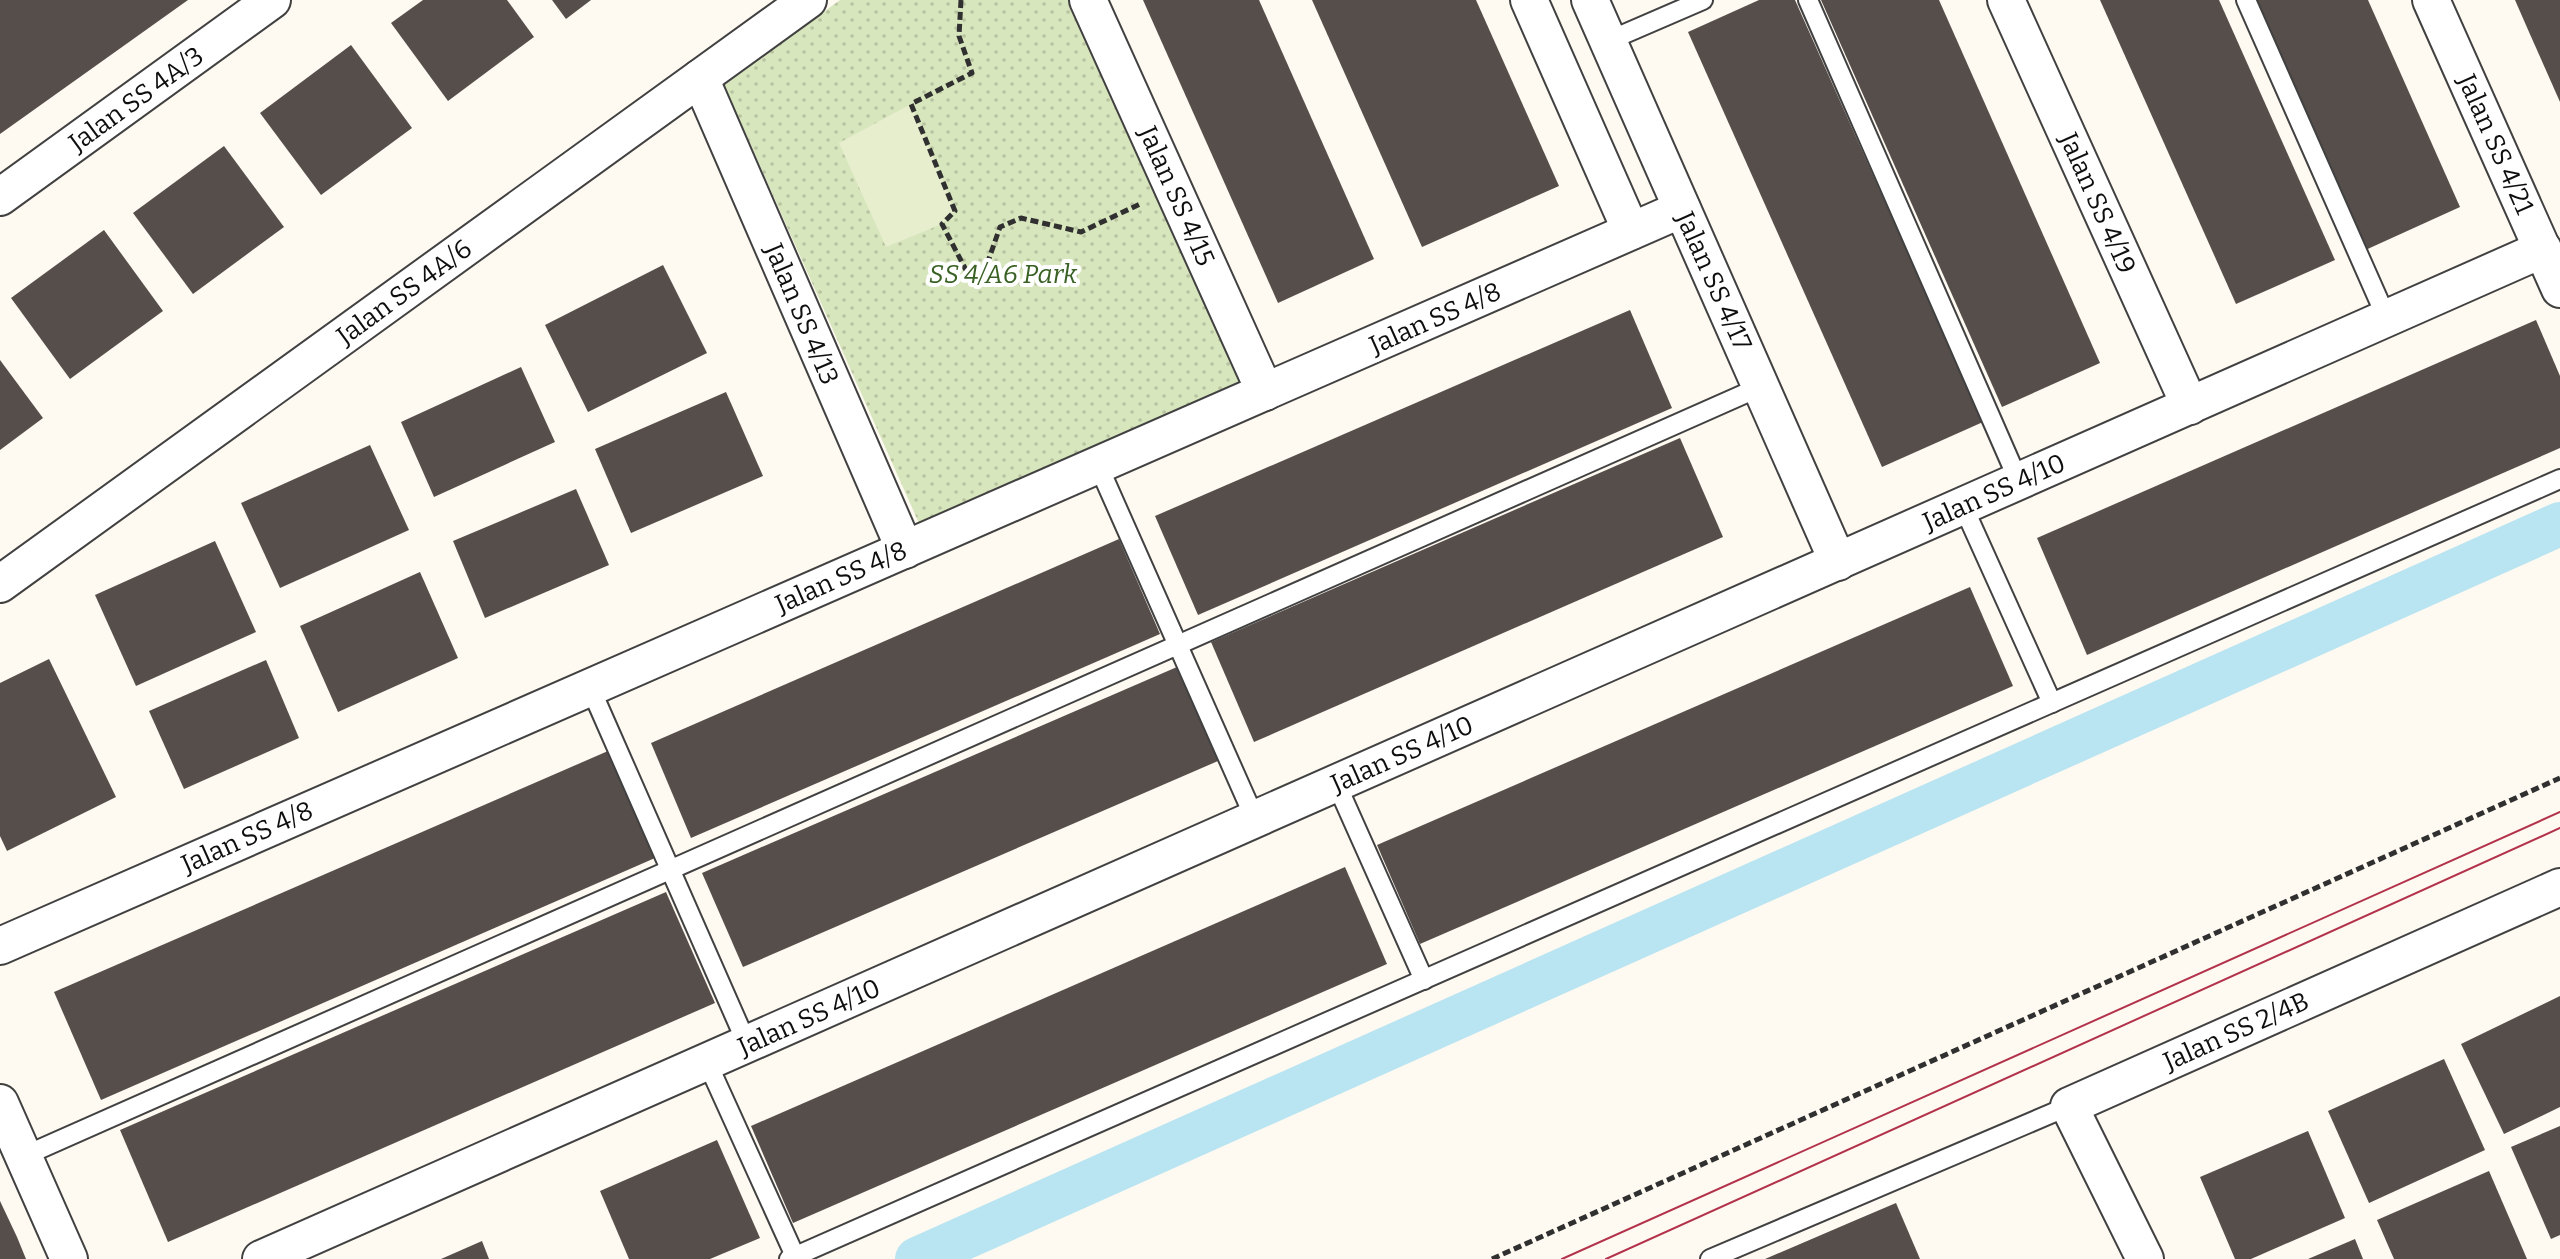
<svg xmlns="http://www.w3.org/2000/svg" width="2560" height="1259" viewBox="0 0 2560 1259" font-family="Bitter,serif">
<defs>
<pattern id="park-dots" width="8" height="8" patternUnits="userSpaceOnUse" patternTransform="scale(2)"><rect width="8" height="8" fill="#d8e6bd"/><path d="M2 2h.1M6 6h.1" fill="none" stroke="#b8c4a1" stroke-width="1.8" stroke-linecap="round"/></pattern>
</defs>
<rect width="100%" height="100%" fill="#fef9f1"/>
<!-- park -->
<path fill="url(#park-dots)" d="M840,0H1072L1247,379L922,530L724,85Z"/>
<!-- pitch -->
<path fill="#e7eece" d="M911,104L955,211L942,224L886,247L839,143Z"/>
<g fill="none" stroke-linecap="round" stroke-linejoin="round">
<!-- canal -->
<path stroke="#b9e4f1" stroke-width="44" d="M917,1259L2560,524"/>
</g>
<!-- building -->
<g fill="#564e4b">
<path d="M0,0H188L0,134Z"/>
<path d="M423,0H507L534,37L448,101L391,23Z"/>
<path d="M552,0H591L566,19Z"/>
<path d="M1143,0H1259L1374,259L1278,303Z"/>
<path d="M1312,0H1476L1559,186L1422,247Z"/>
<path d="M1759,0H1795L1983,422L1882,467L1688,32Z"/>
<path d="M1821,0H1939L2100,363L2002,407Z"/>
<path d="M2100,0H2219L2335,260L2236,304Z"/>
<path d="M2249,0H2368L2460,207L2361,252Z"/>
<path d="M2515,0H2560V102L2529,32Z"/>
<path d="M351,45L412,128L321,195L260,113Z"/>
<path d="M224,146L284,227L193,294L133,213Z"/>
<path d="M104,230L163,311L70,379L11,298Z"/>
<path d="M663,265L707,353L588,412L545,325Z"/>
<path d="M1630,310L1672,408L1198,615L1155,516Z"/>
<path d="M2536,320L2560,376V448L2087,655L2037,538Z"/>
<path d="M0,360L43,418L0,450Z"/>
<path d="M521,367L555,442L434,497L401,422Z"/>
<path d="M726,392L763,476L631,533L595,449Z"/>
<path d="M1680,438L1723,537L1254,742L1211,642Z"/>
<path d="M370,445L409,530L280,588L241,503Z"/>
<path d="M576,489L609,565L485,618L453,541Z"/>
<path d="M1119,539L1160,634L691,838L651,743Z"/>
<path d="M215,541L256,632L136,686L95,595Z"/>
<path d="M420,572L458,658L338,712L300,626Z"/>
<path d="M1970,587L2013,686L1420,944L1377,845Z"/>
<path d="M49,659L116,797L7,851L0,836V683Z"/>
<path d="M266,660L299,738L184,789L149,711Z"/>
<path d="M1177,667L1218,761L743,967L702,873Z"/>
<path d="M608,751L655,858L101,1100L54,992Z"/>
<path d="M1345,867L1387,964L793,1223L751,1126Z"/>
<path d="M666,892L715,1003L168,1242L120,1130Z"/>
<path d="M2560,996V1107L2504,1134L2461,1044Z"/>
<path d="M2444,1059L2485,1150L2369,1203L2328,1111Z"/>
<path d="M2560,1126V1235L2551,1239L2511,1147Z"/>
<path d="M2308,1131L2345,1218L2251,1259H2235L2200,1177Z"/>
<path d="M717,1140L760,1238L710,1259H629L600,1191Z"/>
<path d="M2489,1171L2527,1259H2394L2377,1220Z"/>
<path d="M0,1201L17,1237L26,1259H0Z"/>
<path d="M1896,1203L1920,1259H1765L1856,1220Z"/>
<path d="M2355,1239L2363,1259H2308Z"/>
<path d="M482,1241L489,1259H441Z"/>
</g>
<g fill="none" stroke-linecap="round" stroke-linejoin="round">
<defs>
<g id="lane">
<path d="M1808,0L2019,482"/>
<path d="M2246,0L2387,319"/>
<path d="M1608,41L1703,0"/>
<path d="M1098,465L1255,819"/>
<path d="M1963,506L2052,703"/>
<path d="M590,687L747,1044"/>
<path d="M1336,783L1424,980"/>
<path d="M707,1062L795,1256"/>
<path d="M24,1156L1760,387"/>
<path d="M789,1259L2560,479"/>
<path d="M1710,1259L2069,1106"/>
</g>
<g id="street">
<path d="M1088,0L1265,392"/>
<path d="M1529,0L1631,231"/>
<path d="M1590,0L1838,562"/>
<path d="M2006,0L2190,406"/>
<path d="M2431,0L2560,289"/>
<path d="M700,78L905,550"/>
<path d="M0,197L272,0"/>
<path d="M0,584L808,0"/>
<path d="M0,946L1682,209"/>
<path d="M0,1103L69,1259"/>
<path d="M261,1259L2543,249"/>
<path d="M2145,1259L2069,1106L2560,887"/>
</g>
</defs>
<!-- lane casing -->
<use href="#lane" stroke="#414141" stroke-width="22"/>
<!-- street casing -->
<use href="#street" stroke="#414141" stroke-width="40"/>
<!-- path -->
<g stroke="#303030" stroke-width="5" stroke-dasharray="8 4" stroke-linecap="butt">
<path d="M961,0L959,36L972,73L911,104L955,211L942,224L967,272L972,276L984,273L1000,227L1021,218L1081,232L1140,204"/>
<path d="M1492,1259L2560,778"/>
</g>
<!-- lane -->
<use href="#lane" stroke="#fff" stroke-width="18"/>
<!-- street -->
<use href="#street" stroke="#fff" stroke-width="36"/>
<!-- tram -->
<g stroke="#b3324b" stroke-width="2">
<path d="M1562,1259L2560,812"/>
<path d="M1606,1259L2560,828"/>
</g>
</g>
<g text-anchor="middle" stroke-width="8" stroke-linejoin="round" paint-order="stroke">
<!-- street labels -->
<g font-size="26" fill="#0e0e0e" stroke="#fff">
<text transform="translate(136 99) rotate(-36)" y="9">Jalan SS 4A/3</text>
<text transform="translate(2496 144) rotate(66)" y="9">Jalan SS 4/21</text>
<text transform="translate(1177 196) rotate(66)" y="9">Jalan SS 4/15</text>
<text transform="translate(2098 203) rotate(66)" y="9">Jalan SS 4/19</text>
<text transform="translate(1714 281) rotate(66)" y="9">Jalan SS 4/17</text>
<text transform="translate(404 292) rotate(-36)" y="9">Jalan SS 4A/6</text>
<text transform="translate(802 314) rotate(67)" y="9">Jalan SS 4/13</text>
<text transform="translate(1435 318) rotate(-24)" y="9">Jalan SS 4/8</text>
<text transform="translate(1994 492) rotate(-24)" y="9">Jalan SS 4/10</text>
<text transform="translate(841 577) rotate(-24)" y="9">Jalan SS 4/8</text>
<text transform="translate(1402 754) rotate(-24)" y="9">Jalan SS 4/10</text>
<text transform="translate(247 837) rotate(-24)" y="9">Jalan SS 4/8</text>
<text transform="translate(809 1017) rotate(-24)" y="9">Jalan SS 4/10</text>
<text transform="translate(2236 1031) rotate(-24)" y="9">Jalan SS 2/4B</text>
</g>
<!-- park labels -->
<g font-size="26" font-style="italic" fill="#396124" stroke="#fff">
<text x="1003" y="283">SS 4/A6 Park</text>
</g>
</g>
</svg>
